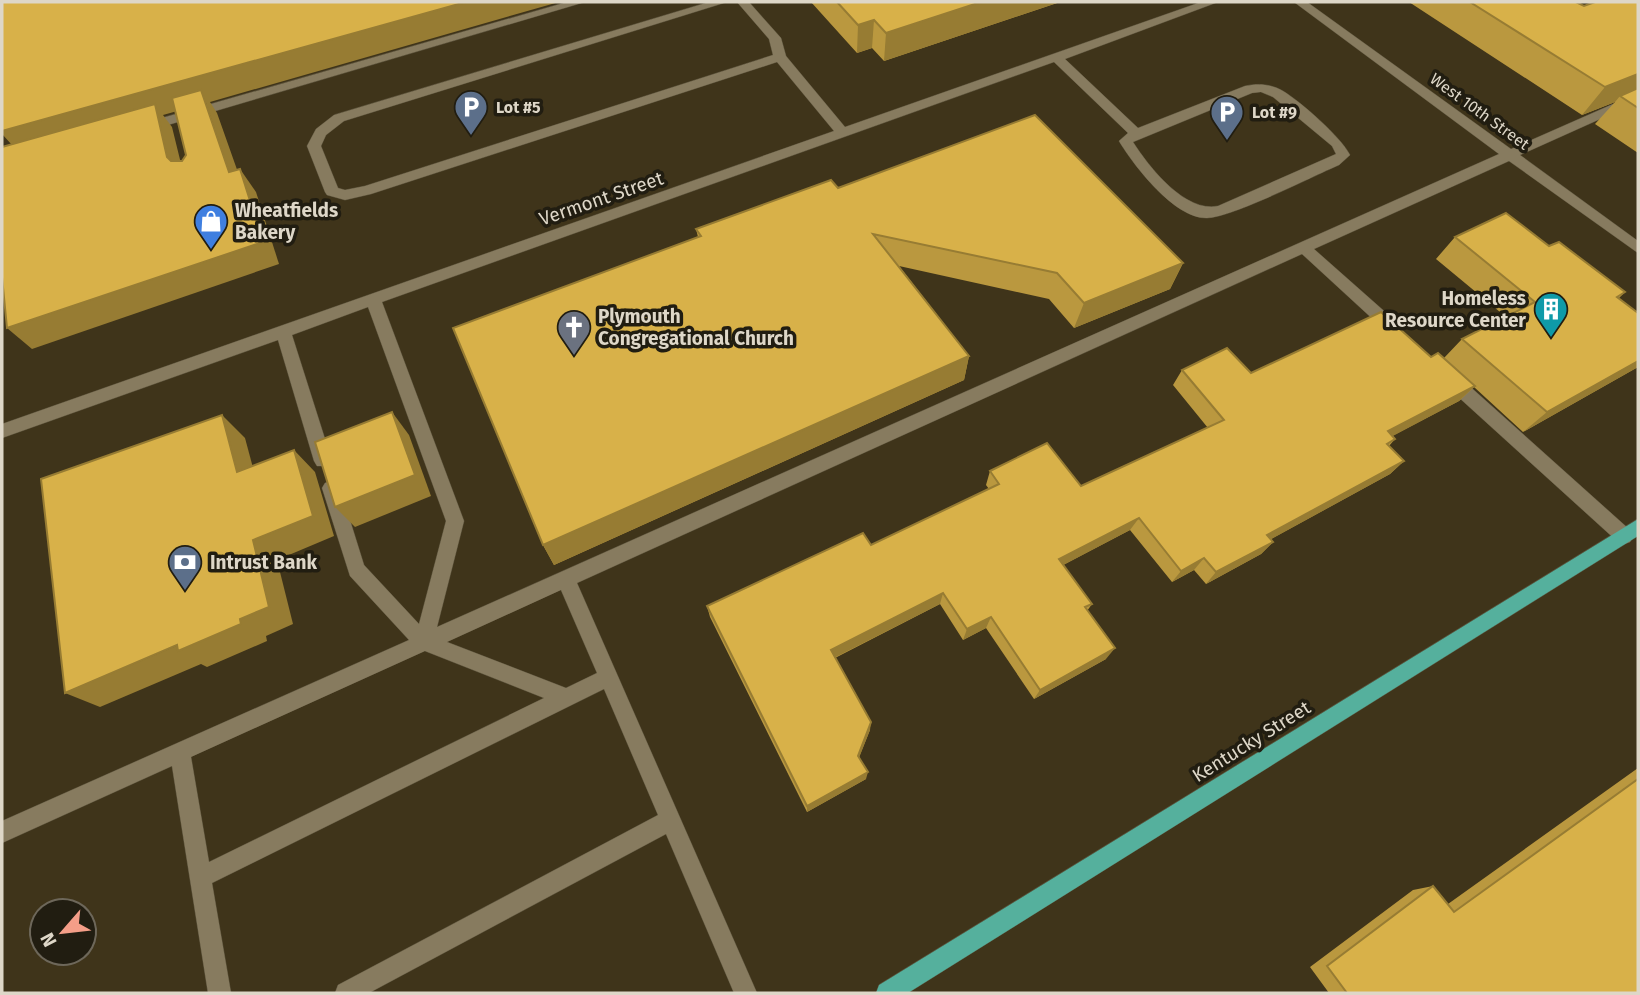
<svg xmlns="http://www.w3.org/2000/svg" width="1640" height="995" viewBox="0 0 1640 995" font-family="'Fira Sans',sans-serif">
<rect width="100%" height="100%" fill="#3f341a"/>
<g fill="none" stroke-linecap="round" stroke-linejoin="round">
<defs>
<g id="minor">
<path d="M567,2H585L151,130H141L139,127L141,124Z"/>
<path d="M709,2H727L344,121L326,135L321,146L338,188L345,190L365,186L773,55L769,39L737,2H749L781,38L786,56L845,127L1201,2H1218L1065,59L1138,128L1245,86C1258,83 1271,84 1283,91C1301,102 1341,137 1350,155L1339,165C1311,177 1233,217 1207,218C1175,219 1134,166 1119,141L1128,133L1054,62L382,302L464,521L437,627L1499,154L1294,2H1307L1511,149L1638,93V102L1520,155L1638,241V253L1509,161L1314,249L1401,326L1403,330L1401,334H1389L1302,254L577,583L757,993H734L666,834L369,993H335L338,985L658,815L604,689L212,883L231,993H208L172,766L2,843V821L409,640L350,576L322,488L325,483L331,481L337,483L340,488L364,565L419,624L446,521L368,307L292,335L332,461L329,466H317L314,461L278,340L2,438V424L834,131L777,62L371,194L345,200L327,195L325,192L307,146L316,129L334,115ZM1261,92L1273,97L1332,146L1336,154L1218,206C1185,213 1149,167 1133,142L1252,93ZM561,590L597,673L566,688L447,642ZM425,651L544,698L209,862L191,757Z"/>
<path d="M1450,373L1456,374L1630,530L1633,536L1630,542L1624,544L1618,542L1444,384L1442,379L1444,374Z"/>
</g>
<path id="major" d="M1638,519V536L908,993H876L879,985Z"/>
</defs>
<!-- minor casing -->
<use href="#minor" stroke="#595039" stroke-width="1"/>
<!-- major casing -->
<use href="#major" stroke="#595039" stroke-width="1"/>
<!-- minor -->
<use href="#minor" fill="#877b5f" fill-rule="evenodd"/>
<!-- major -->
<use href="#major" fill="#55b09d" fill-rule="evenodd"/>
</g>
<!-- wall -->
<g fill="#ba983f">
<path d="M811,2H1060L884,61L872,48L857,53Z"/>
<path d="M1409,2H1576L1584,6L1638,2V153L1595,124L1615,102L1582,115Z"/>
<path d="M838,188L1183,263L1170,289L1074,328L1049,299L899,266L969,356L964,380L554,565L543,545L698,237L696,229Z"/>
<path d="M1455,237L1549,246L1625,292L1619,298L1638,367L1523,432L1474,387L1459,401L1392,436L1395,439L1389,446L1404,461L1390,474L1271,539L1273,542L1261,554L1206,584L1194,570L1172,582L1130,530L1063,565L1092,604L1087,611L1106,659L1034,699L986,628L963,640L940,604L835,658L870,730L859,757L866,779L807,812L710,617L707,606L871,545L989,489L986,485L990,471L1081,486L1208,428L1173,385L1182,370L1251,373L1431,357L1444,358L1462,339L1506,317L1436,259Z"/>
<path d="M1638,768V993H1329L1310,967L1413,890L1433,886L1448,904Z"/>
</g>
<!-- shaded-wall -->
<g fill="#977c33">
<path d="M466,2H559L210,102L217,113L246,195L229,172L206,103L163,115L172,127L185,180L22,156L2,134V131Z"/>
<path d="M981,2H1060L884,61L886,33Z"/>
<path d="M874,20L872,48L857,53L858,25Z"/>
<path d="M1638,74V92L1620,96L1615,102L1582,115L1605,87Z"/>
<path d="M240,169L256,192L279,264L32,349L7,328Z"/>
<path d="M1183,263L1170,289L1074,328L1084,303Z"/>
<path d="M969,356L964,380L554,565L543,545Z"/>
<path d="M1638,361V367L1523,432L1547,412Z"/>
<path d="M1475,386L1459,401L1374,446L1388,431Z"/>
<path d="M392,412L409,435L431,496L355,527L335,507Z"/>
<path d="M222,415L245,438L260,494L237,472Z"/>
<path d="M294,450L315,472L334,536L277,560L293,624L266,636L267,641L207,667L201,664L100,707L65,693L240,619L253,540Z"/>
<path d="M1404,461L1390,474L1255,548L1267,535Z"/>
<path d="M1139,518L1130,530L1052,571L1059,559Z"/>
<path d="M1273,542L1261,554L1206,584L1216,572Z"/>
<path d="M1204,558L1194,570L1172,582L1181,571Z"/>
<path d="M943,593L940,604L830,660L831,650Z"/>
<path d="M991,617L986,628L963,640L967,629Z"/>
<path d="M1115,648L1106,659L1034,699L1040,690Z"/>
<path d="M871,722L870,730L857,763L858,756Z"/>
<path d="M868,772L866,779L807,812V806Z"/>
</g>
<!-- building -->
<g fill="#d8b149" stroke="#977c33" stroke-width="2">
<path d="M2,2H466L2,131Z"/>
<path d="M837,2H981L886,33L874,20L858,25Z"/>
<path d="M1470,2H1576L1584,6L1595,2H1638V74L1605,87Z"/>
<path d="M1638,88V108L1620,96Z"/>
<path d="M201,90L229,172L240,169L263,242L7,328L2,277V147L155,104L167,157L171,161H182L186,155L172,98Z"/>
<path d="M1035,115L1183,263L1084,303L1057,273L873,234L969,356L543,545L453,328L701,236L696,229L831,180L838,188Z"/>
<path d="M1506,213L1549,246L1559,242L1625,292L1617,297L1638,313V361L1547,412L1462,339L1535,302L1455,237Z"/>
<path d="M1381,312L1431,357L1438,353L1475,386L1388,431L1395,439L1387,444L1404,461L1267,535L1273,542L1216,572L1204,558L1181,571L1139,518L1059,559L1092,604L1085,607L1115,648L1040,690L991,617L967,629L943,593L831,650L871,722L858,756L868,772L807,806L707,606L863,533L871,545L999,484L990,471L1047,443L1081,486L1224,420L1182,370L1227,348L1251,373Z"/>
<path d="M392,412L415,475L335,507L315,442Z"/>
<path d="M222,415L237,472L294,450L313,516L253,540L269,607L240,619L241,624L178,651L177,645L65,693L41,479Z"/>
<path d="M1638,779V993H1347L1327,966L1433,886L1454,912Z"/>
</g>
<!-- icons -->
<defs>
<symbol id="parking-pin" viewBox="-11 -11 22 30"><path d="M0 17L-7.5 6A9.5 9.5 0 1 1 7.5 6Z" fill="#5c6f8a" stroke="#211d11"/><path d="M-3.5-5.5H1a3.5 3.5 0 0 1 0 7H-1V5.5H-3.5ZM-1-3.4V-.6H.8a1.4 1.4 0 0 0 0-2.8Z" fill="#fff"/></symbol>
<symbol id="shop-pin" viewBox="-11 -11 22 30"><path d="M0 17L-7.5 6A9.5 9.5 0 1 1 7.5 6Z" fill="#3f7fe0" stroke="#211d11"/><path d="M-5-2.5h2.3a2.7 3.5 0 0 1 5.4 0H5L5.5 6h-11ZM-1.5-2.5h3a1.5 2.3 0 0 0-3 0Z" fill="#fff"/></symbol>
<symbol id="building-pin" viewBox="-11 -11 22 30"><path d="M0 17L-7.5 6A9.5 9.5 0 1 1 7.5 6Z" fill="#0f9aa8" stroke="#211d11"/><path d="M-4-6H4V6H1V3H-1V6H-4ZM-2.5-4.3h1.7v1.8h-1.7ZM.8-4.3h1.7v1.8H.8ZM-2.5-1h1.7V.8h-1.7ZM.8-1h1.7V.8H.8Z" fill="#fff"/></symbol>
<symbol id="church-pin" viewBox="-11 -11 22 30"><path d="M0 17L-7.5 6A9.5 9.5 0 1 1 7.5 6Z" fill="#6b7280" stroke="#211d11"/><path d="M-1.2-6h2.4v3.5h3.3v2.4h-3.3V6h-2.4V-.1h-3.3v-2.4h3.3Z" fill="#fff"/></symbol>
<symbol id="bank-pin" viewBox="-11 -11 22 30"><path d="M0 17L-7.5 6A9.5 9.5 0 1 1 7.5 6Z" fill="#5c6f8a" stroke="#211d11"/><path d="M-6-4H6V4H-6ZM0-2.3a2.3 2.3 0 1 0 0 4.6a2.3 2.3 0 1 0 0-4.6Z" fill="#fff"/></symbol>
</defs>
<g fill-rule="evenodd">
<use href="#parking-pin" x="452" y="88" width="38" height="52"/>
<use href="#parking-pin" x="1208" y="93" width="38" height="52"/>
<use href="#shop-pin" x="192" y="202" width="38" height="52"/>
<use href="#building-pin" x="1532" y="290" width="38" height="52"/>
<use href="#church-pin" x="555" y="308" width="38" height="52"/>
<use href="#bank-pin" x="166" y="543" width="38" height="52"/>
</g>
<g text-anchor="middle" stroke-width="7" stroke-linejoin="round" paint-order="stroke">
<!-- far-poi labels -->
<g font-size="16" font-weight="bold" fill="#ded7c8" stroke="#211d11" text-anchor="start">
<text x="496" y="113">Lot #5</text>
<text x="1252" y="118">Lot #9</text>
</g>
<!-- far-street labels -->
<g font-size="16" fill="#ded7c8" stroke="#211d11">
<text transform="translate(1480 111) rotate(36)" y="6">West 10th Street</text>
</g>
<!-- street labels -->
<g font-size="19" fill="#ded7c8" stroke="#211d11">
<text transform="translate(601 198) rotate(-19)" y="7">Vermont Street</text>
<text transform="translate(1251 741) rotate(-32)" y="7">Kentucky Street</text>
</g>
<!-- poi labels -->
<g font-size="19" font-weight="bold" fill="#ded7c8" stroke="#211d11" text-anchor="start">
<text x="235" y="217">Wheatfields<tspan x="235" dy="22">Bakery</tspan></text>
<text x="1526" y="305" text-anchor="end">Homeless<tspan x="1526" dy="22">Resource Center</tspan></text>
<text x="598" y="323">Plymouth<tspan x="598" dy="22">Congregational Church</tspan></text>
<text x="210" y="569">Intrust Bank</text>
</g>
</g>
<!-- border -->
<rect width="1640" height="995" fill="none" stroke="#ded7c8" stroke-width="7"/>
<!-- north arrow -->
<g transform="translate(63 932) rotate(242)"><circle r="33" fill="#211d11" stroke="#6d675a" stroke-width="2"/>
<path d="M0-5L12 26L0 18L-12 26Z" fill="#f49e88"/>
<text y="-10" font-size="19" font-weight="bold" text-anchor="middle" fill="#ded7c8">N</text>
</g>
</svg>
